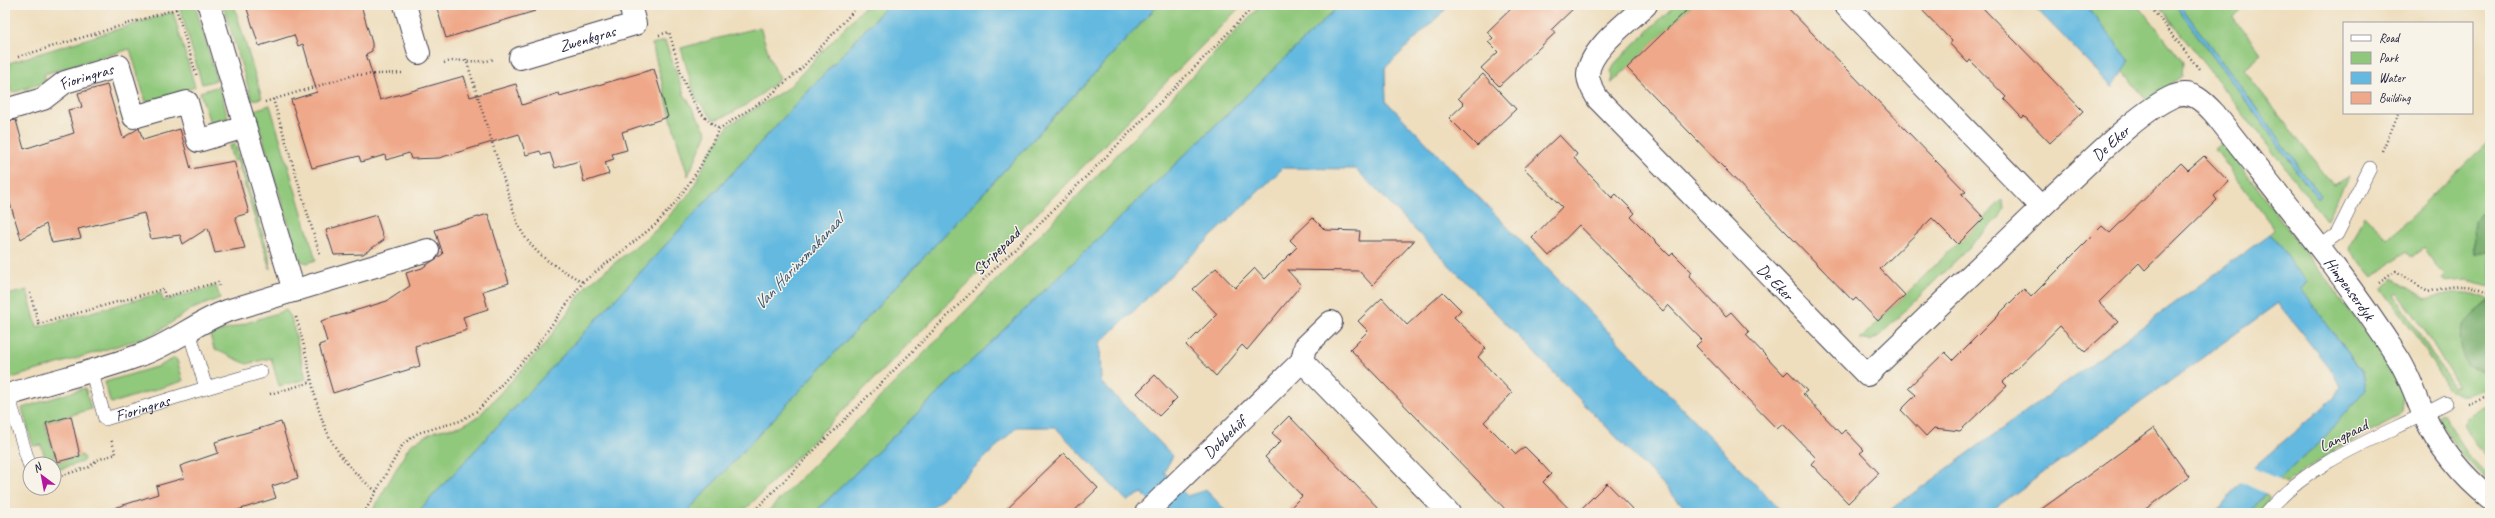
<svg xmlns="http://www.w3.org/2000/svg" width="2495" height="518" viewBox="0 0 2495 518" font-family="Caveat,sans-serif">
<rect width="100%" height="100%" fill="#f7f3e8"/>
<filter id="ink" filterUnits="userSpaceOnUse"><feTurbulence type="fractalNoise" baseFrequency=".025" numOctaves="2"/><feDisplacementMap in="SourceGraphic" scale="8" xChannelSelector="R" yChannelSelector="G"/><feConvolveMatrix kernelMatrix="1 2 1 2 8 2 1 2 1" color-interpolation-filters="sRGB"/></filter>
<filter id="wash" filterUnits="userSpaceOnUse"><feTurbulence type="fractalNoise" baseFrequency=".012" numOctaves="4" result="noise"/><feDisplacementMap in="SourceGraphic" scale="16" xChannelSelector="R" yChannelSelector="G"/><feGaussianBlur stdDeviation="0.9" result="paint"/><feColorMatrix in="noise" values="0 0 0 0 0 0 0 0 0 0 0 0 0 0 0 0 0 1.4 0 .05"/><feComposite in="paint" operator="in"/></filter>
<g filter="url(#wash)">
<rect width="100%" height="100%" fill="#eedebe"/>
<!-- green -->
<g fill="#90c87b" stroke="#59755b" fill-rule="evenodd">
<path d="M179,5H195L217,80L202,84Z"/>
<path d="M223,5H234L262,98L252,100Z"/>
<path d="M866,5H888L417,513H371L410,445L435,431L461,426L479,416L546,343L587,285L656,230L691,192L711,151L729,125L789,87Z"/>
<path d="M1158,5H1242L742,513H686Z"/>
<path d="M1261,5H1340L814,513H766L1011,265Z"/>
<path d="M1675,5H1692L1612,83L1611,72L1615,63Z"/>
<path d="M2086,5H2139L2183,62L2182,76L2147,100L2122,71L2129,60Z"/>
<path d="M2158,5H2175L2318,199L2321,196L2180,5H2245L2233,17L2262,54L2244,70L2333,185L2349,176L2326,220Z"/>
<path d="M173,12L195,87L146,102L130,49L44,74L46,82L12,93L5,70V68L10,66L9,63Z"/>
<path d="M760,27L771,61L780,79C763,94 736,114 714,120L695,97L681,48Z"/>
<path d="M665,41L684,94L707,133L688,176L673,126L652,44Z"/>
<path d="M219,86L228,118L210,123L200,92Z"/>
<path d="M270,105L316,260L307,263L301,261L298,255L254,110Z"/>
<path d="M2490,140V204L2474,221L2475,253H2490V286L2466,280L2443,282L2441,279L2445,276L2424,248L2411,257L2406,251L2373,277L2349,249L2364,214L2388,239Z"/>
<path d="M2223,143L2374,343L2404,395L2402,412L2397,417L2342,446L2286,483L2278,479L2321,440L2365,381L2363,373L2301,289L2307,282L2270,234L2275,230L2215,149Z"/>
<path d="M235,144L269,255L270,269L237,160L233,161L229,146Z"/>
<path d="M2003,199L2004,209L1999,218L1879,336L1869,341L1860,339Z"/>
<path d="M2393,278L2426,299C2449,292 2468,289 2490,300L2472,316L2483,372L2490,370V388L2466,395H2459L2448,389L2414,332L2382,289ZM2398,293L2425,330L2458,386L2454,388L2395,295Z"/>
<path d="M216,286L220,298L190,310L153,335L5,380V290L7,295L27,290L37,327L161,293L163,301Z"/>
<path d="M286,310L291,317L306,379L279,386L271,358L247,364L214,349L210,335Z"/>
<path d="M175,358L177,360L183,381L112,403L110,402L105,382L159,366Z"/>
<path d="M85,388L91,409L45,423L57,462L82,455L84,459L82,462L54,471V464H47L41,445L33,446L22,408Z"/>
<path d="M2490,405V440L2485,443L2490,448V458C2483,453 2463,430 2466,421C2469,413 2483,409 2490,405Z"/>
<path d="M2442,413L2471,458L2490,477V482C2469,465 2449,440 2437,416Z"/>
<path d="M2265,494L2268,495L2269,501L2258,513H2248Z"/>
</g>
<!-- forest -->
<g fill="#74ac6b" stroke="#4b6753">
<path d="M2490,204V253H2475L2474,221Z"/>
<path d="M2490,301V370L2483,372L2467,366C2453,329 2461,324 2490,301Z"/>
</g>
<!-- water -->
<g fill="#64b9e0" stroke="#436e8e">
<path d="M888,5H1158L686,513H417Z"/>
<path d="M1340,5H1450L1385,68L1386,101L1783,513H1690L1356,169L1283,168L1100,343L1101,382L1173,456L1164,472L1187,496L1206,490L1228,513H1162L1142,493L1127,501L1055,427H1017L927,513H814Z"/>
<path d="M2033,5H2086L2129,60L2113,88Z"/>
<path d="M2175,5H2180L2321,196L2318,199Z"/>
<path d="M2270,234L2307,282L2301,289L2363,373L2366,389L2321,440L2278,479L2248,513H2215L2256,465L2334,398L2340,387L2334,374L2278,303L1988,513H1886Z"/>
</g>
<!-- pier -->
<path fill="#eedebe" d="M2252,467L2280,480L2267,494L2240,482Z"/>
<g id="blocks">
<!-- building -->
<g fill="#efa889">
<path d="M260,5H361L372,43V51L366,54L380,100L464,76L470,97L516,84L522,105L559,93L560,96L654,69L668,117L622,132L627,150L612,154L614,159L605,162L609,174L584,182L579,161L555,168L550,153L542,155L540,151L526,155L519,134L439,158L411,159L409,153L386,160L385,155L361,162L359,156L312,168L291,100L317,92L303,44L298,46L294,35L259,46L247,9Z"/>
<path d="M436,5H535V11L446,38Z"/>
<path d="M1515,5H1577L1552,29L1555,33L1499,86L1481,68L1498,52L1488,42L1493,38L1487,32Z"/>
<path d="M1692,5H1785L1966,192L1961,194L1984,218L1958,244L1932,218L1880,269L1905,295L1878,321L1856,298L1853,301L1627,68Z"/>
<path d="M1917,5H1980L2083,111L2050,143L2024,116L2022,118L2004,99L2006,97L1970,60L1968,63L1950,44L1952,41Z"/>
<path d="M1483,74L1516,109L1477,146L1449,118L1464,104L1458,98Z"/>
<path d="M107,85L123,138L139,128L143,140L180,129L191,169L234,161L249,213L235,217L245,248L215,253L208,228L183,244L180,235L151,239L144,213L78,229L81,238L52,243L46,224L21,239L9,200L5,201V122L16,120L24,149L74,133L68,110L82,107L78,93Z"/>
<path d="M1559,135L1577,154L1574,158L1612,198L1616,194L1635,213L1631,217L1670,256L1673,253L1692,272L1689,276L1726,316L1731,312L1749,332L1746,335L1784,375L1788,371L1807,391L1803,394L1841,434L1845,430L1864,450L1860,453L1879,473L1848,503L1811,464L1816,458L1783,424L1777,429L1696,346L1702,340L1668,305L1663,311L1579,225L1549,256L1532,238L1562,207L1524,168Z"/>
<path d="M2204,156L2229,182L2214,196L2217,200L2145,270L2139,263L2099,302L2118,322L2085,352L2060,326L2003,382L2007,386L1960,431L1934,428L1926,436L1901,410L1916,395L1908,388L1945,352L1953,360L2024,289L2031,297L2102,226L2110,233L2181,163L2188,170Z"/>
<path d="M488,214L509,283L483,291L488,309L463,317L467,330L415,346L420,366L333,393L319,345L327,342L321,321L387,301L410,286L406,273L422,268L443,254L435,230Z"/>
<path d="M376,215L384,240L363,254L334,255L326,230Z"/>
<path d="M1313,218L1325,230L1360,231L1359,241H1414L1372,285L1359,271L1287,270L1301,285L1247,350L1242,345L1216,376L1186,345L1217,314L1193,289L1216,268L1235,288L1255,268L1265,279L1297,247L1290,240Z"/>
<path d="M1443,292L1461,310L1454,317L1486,348L1478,357L1512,393L1484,422L1516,454L1525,447L1540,462L1551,474L1543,482L1573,513H1509L1350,349L1368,331L1358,321L1382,298L1407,325Z"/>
<path d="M1155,375L1177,398L1159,416L1137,393Z"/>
<path d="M71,416L80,456L57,462L46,423Z"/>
<path d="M1289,416L1316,444L1383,513H1285L1302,496L1265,457L1281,441L1272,433Z"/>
<path d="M281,422L298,478L272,486L276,498L228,513H115L114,508L158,494L156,486L184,478L180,466L218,453L215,442Z"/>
<path d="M2154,428L2189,477L2140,513H2036Z"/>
<path d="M1064,453L1098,488L1072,513H1002Z"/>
<path d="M1607,483L1636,513H1577Z"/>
</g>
</g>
</g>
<g filter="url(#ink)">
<use href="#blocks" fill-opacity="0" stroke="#413e4f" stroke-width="1"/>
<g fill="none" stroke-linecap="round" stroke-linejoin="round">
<defs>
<g id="lane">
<path d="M2318,248L2337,234L2370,168"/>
<path id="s1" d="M91,370L105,419L206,388L189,331"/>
<path d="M206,388L261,372"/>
<path d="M8,395L30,467"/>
<path d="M2266,513C2314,457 2382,437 2446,403"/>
</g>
<g id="street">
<path d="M209,5L294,291"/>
<path d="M405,5L419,53"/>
<path id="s2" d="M1646,5C1629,21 1587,51 1588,76C1589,85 1594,92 1598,99L1867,375C1934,311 2000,246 2068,182C2095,157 2141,110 2174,96C2192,89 2204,102 2215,114C2277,194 2344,273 2398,358C2409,375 2415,394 2423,413C2437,445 2462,476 2490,498"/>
<path d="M1845,5L2041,207"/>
<path id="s3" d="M520,58L635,24L630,5"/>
<path id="s4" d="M5,110L43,99L65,82L119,66L134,117L187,102L198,141L245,127"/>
<path d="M1302,361L1305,347L1331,322"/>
<path d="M5,396C51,381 98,371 143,354C173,343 197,322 227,311L428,250"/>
<path id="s5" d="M1146,513L1302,361L1449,513"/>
</g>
</defs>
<!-- lane casing -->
<use href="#lane" stroke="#413e4f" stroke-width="14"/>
<!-- street casing -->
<use href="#street" stroke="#413e4f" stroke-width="24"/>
<!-- path -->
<g stroke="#413e4f" stroke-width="2.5" stroke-dasharray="1 3" stroke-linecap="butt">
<path d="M175,5L197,77"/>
<path d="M2149,5L2199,69"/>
<path d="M659,35L669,32C680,67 686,108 718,128"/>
<path d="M18,57L176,9"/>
<path d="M466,59L518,225C535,257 553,265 583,282"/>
<path d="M444,63C461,57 477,65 494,59"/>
<path d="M273,99L320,255"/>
<path d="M265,102L354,75L402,73"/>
<path d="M2382,151L2399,113"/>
<path d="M2379,283L2396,271L2428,292C2449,286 2470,282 2490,293"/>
<path d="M30,293L39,324L163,289L165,297L218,282L219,286"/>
<path d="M296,317C319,390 309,439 376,491"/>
<path d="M270,394L312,382"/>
<path d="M2468,404L2490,396"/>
<path d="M54,478L89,467L97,460L116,454L111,439"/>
<path d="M364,513L403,444L418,433L460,421L477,411L534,349L583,282L655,225L677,201L700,167L719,129L767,98L801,69L859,5"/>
<path d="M752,513L1195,67L1255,5"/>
</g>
<!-- lane -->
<use href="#lane" stroke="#fff" stroke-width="13"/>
<!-- street -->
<use href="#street" stroke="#fff" stroke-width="22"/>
</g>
</g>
<g text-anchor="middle" stroke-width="3" stroke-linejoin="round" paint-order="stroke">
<!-- street labels -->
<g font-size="16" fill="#22223b" stroke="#f7f3e8">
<text dy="6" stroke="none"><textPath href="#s3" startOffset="70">Zwenkgras</textPath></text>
<text dy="6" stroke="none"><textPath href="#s4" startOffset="89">Fioringras</textPath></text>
<text dy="6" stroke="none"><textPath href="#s2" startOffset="841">De Eker</textPath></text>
<text transform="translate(996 251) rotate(-45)" y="6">Stripepaad</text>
<text dy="6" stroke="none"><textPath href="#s2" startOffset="374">De Eker</textPath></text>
<text dy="6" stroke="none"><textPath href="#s2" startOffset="1189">Himpenserdyk</textPath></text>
<text dy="6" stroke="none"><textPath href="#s1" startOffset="90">Fioringras</textPath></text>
<text transform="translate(2343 435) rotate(-27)" y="6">Langpaad</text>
<text dy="6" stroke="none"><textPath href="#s5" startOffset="109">Dobbehôf</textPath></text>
</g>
<!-- water labels -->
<g font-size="17" font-style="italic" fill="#395775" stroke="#f7f3e8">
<text transform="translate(798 262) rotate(-47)" y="6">Van Harinxmakanaal</text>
</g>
</g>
<!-- margin -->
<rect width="2495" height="518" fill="none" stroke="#f7f3e8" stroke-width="20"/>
<!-- legend -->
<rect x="2343" y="22" width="130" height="92" fill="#f7f3e8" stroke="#a29fa3"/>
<rect x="2351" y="35" width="20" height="6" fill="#ffffff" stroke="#a29fa3"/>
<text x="2379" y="42" font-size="12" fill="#22223b">Road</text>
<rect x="2351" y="52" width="20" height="12" fill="#90c87b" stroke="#a29fa3"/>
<text x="2379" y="62" font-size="12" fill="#22223b">Park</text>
<rect x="2351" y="72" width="20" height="12" fill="#64b9e0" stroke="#a29fa3"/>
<text x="2379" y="82" font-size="12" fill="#22223b">Water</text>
<rect x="2351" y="92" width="20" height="12" fill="#efa889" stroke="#a29fa3"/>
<text x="2379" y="102" font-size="12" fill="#22223b">Building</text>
<!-- north arrow -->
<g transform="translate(42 476) rotate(328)"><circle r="19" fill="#f7f3e8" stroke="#a29fa3"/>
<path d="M0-3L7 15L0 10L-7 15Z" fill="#b5179e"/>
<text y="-6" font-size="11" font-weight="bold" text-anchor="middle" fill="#22223b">N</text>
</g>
</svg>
